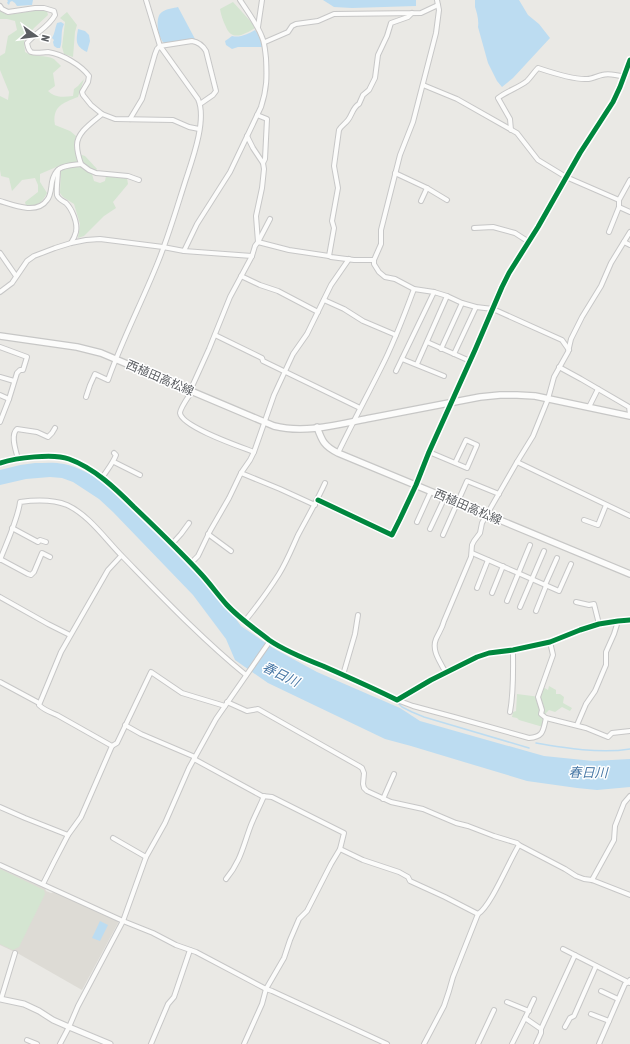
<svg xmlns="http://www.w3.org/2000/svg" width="630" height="1044" viewBox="0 0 630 1044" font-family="'Asap Condensed','Noto Sans JP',sans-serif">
<rect width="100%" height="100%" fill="#eae9e5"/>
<!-- education -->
<path fill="#dddbd5" d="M0,868L45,888L46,891L51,893L54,892L118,920V923L82,990L19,954L0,945Z"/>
<!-- green -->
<g fill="#d4e5d1">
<path d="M233,2L252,23L255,28C245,34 232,42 226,27C223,21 221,15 220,9Z"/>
<path d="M0,10L7,15L39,10L47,11L48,15L34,28L24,41L25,52C33,58 45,54 54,59C56,61 59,64 61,66L53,73L55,86L48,91C55,98 63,97 73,96L74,89L78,86L84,79L78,97C62,103 52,107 55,125L70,131L76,136L74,146L76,153L85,156L97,169L92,174L94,181L100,183L105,181L106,176L127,178L128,184L113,202L116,208L104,216L84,236L78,238L80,224L74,204L63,197L60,193L61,165L40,174V182L47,193C42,203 37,206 26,206L25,202L38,192V185L35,178L22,180L12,191L9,178L1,176L0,170V96L8,100L9,92L0,70V56L5,53L8,36L17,30L15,21L7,19H0Z"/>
<path d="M67,12L77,25L75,32L73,57L64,54L62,47L65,22L60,18Z"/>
<path d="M549,686L556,690V694H560L564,697L563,703L572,708L570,711L562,707L555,712L549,710L546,713L543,727L519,720L517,718L512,717L513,712L516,711L517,694L540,697L543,687L548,690Z"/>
<path d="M0,869L44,890L45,894L19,947L13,950L0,944Z"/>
</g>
<!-- water -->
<g fill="#bcdcf1">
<path d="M7,0H33L32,5L17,6L15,3L12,1L10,2L9,5L7,3L8,1Z"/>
<path d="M323,0H416V6L352,8L334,7Z"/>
<path d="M475,0H519L528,15L539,24L550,38L513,78L502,87L497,81L488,63L478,27C479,20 477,13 475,7C475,5 475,2 475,0Z"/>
<path d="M178,7L195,39L165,44C158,39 154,17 162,12C166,9 174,8 178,7Z"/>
<path d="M61,22L64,24C60,32 63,40 60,48H57L54,46L53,42L54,40L52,38C55,33 55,28 57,23Z"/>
<path d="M78,29L85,31L89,35L90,41L87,52C75,46 76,41 78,29Z"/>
<path d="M255,30L260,38L262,47H238L232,49L226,45L225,41L228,39L232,36C240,38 248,34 255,30Z"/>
<path d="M35,463C45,463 55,462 64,464C78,467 91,474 102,482L199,574L224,603L241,626L273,648L293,659L317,672L400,708L420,721L544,756L593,761L630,759V787L597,790L577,788L527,781L411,746L385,739L268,683L235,660L226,639L193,595L113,512L99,499L73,482L62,478L50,477L26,479L0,485V470L20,465Z"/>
<path d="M100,921L108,925L100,941L92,938Z"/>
</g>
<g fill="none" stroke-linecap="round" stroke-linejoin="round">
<!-- stream -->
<g stroke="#bcdcf1" stroke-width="1.5">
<path d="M381,695L398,703L402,707L412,712L424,717L529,748"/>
<path d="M536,743C565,748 600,754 630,749"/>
</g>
<defs>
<g id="minor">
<path d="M437,0L439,10L436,33L413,122L400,155L381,230V244L374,260V264L379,272L385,277L395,279L414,289L434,292L447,296L462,303L476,307L493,309L562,340L569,350"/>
<path d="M0,6L2,9L8,12L35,8H44L54,11L55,15C49,27 35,33 27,43C28,47 28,50 31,52C36,54 43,52 48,52C62,54 81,65 89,76L88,82L82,92L83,95L91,105L102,114L115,119L173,120L189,127L199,129"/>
<path d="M258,27L262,0"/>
<path d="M265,42L288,32L292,26L296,24L318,21L334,14L421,13L438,5"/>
<path d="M423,85L457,99L517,133L538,160L566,177L619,200"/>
<path d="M102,114C93,122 77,132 77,145C77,152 79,158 81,164L89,170L96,173L128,176L139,180"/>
<path d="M257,115L267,119L265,159L263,163"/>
<path d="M130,119L142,99L155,54L157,49L160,46L192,41C199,42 203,46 206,51L216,91L213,95L200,104"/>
<path d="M511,130L510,119L498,98C507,91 518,88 527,81C531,77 534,72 538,68C550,72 574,80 587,79C592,79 597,76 602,75C609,73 617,75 624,77"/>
<path d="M58,170C58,176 56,190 57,195C58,199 63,201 66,203C72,209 78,223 76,232C75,236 73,240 71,243"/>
<path d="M395,173L427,188L447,200"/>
<path d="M0,201C13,205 37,215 47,200C51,196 51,188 52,182C53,177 55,172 59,169C65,165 74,165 81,164"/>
<path d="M421,201L427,188"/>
<path d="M619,207L630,212"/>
<path d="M270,219L258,242L289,250L329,256L331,257L354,260H374"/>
<path d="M474,228L493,227L515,233L529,242"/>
<path d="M609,232L619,207V200L630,180"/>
<path d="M624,242L630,245"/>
<path d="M184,251L252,256"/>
<path d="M0,253L16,276"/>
<path d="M329,256L334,228L332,221L338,188L334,166L339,130C341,126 345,124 348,120C352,115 353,107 359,104L363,95L369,90L375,78L378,55L387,36L391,23L408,17L412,13"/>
<path d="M241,276L260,285L278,291L318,312"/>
<path d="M0,292L12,283L27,261L34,256L55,248L71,243L86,240L100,239L163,247L184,251L197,224L230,172L261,107C267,89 267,77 266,58C265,51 265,44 262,37C257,24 248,12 240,0"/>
<path d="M324,300L344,309L363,321L396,335"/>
<path d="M215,335L262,358L263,361L360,408"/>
<path d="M427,342L470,361"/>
<path d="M0,347L27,357L23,370H20L17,373L9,399L0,422"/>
<path d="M441,349L462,303"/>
<path d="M454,354L476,307"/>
<path d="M402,359L444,376"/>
<path d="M417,364L447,296"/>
<path d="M559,367L581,379L629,407L630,414"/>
<path d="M396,371L434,292"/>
<path d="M0,377L14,381"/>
<path d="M190,391L209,349L230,297L252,256L255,246L258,242L256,216L262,188L264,169L263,163L253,148L247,136"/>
<path d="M192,391C189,396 180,408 180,413C182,427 241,447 254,452L274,395L293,354L307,334L331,285L349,259"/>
<path d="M0,395L9,399"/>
<path d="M86,397L90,385L95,374L108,380C122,340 142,302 158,262C169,235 177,207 186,179C193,158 207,119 198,99L160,46L146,0"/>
<path d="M589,407L598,389"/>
<path d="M429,452L467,468L477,445L466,440L455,463"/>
<path d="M338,453C352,424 367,396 381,368C394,343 404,316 414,289"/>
<path d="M18,459C16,451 10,435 17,429L37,432L48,437L52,433L55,428"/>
<path d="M114,462L140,475"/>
<path d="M517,462L630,516"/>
<path d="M0,463C16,458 53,453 69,459C94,468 115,488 134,507C157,529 180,551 202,575C211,585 218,595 227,605C239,618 255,629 269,640C285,651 305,659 323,666C348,677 373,688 397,700L431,680L477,657L489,653L513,650L550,642L580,630L599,624L618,621L630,620"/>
<path d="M241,473L280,489L315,505"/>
<path d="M102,478C107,470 113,463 116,455L114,453"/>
<path d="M318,500L392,535L400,519L416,485L429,452L475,350L502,287L509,273L538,227L580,153L613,102L620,87L630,60"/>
<path d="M584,520L598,525L606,505"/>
<path d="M417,522L431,491"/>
<path d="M12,528L38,542L40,540L46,542"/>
<path d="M430,529L445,497"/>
<path d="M208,534L231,551"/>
<path d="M443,535L467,481L499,494"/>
<path d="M172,544L181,534L189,523"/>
<path d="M472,553L518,573L559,591L571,564"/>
<path d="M0,559L28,574L31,575L34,572L42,553L50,557"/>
<path d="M0,560C6,544 18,519 20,502C35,500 52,499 67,505C89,515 106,540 123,557C163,598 202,639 246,675"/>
<path d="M191,563L198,556L210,531L229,498L241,473L250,460L254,452"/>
<path d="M545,585L557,558"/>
<path d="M477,588L488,560"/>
<path d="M492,593L503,566"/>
<path d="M0,597L48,624L70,635"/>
<path d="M507,601L530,545"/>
<path d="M576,602L589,605L594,604L599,624"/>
<path d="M520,607L544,551"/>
<path d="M536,611L546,586"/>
<path d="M245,621C257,606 269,590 279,574C287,561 292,548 298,535C307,518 317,501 325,483"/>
<path d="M446,673C441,663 431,651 436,639C439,632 442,629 444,621L471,557L472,545L474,541L480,533L482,523L517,462L533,436L548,399L554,377L568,352L571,339L582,317L601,286L611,263L630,232"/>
<path d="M343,675L355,634L358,615"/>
<path d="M0,682L39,703"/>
<path d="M397,700L413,706L454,717L529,738C544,737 543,730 546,718L586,728L608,737L612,733L630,731"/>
<path d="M227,702L247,711L258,709L359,766L362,768L364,773L363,784L364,788L367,791L391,802L423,809L456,823L468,826L494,836L517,843L519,845L565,869L576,876L584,879L592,880L630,895"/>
<path d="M510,712C514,691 513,671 513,650"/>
<path d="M546,718L541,714L542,710L538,697L553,655L550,642"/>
<path d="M125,725L141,734L195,757"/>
<path d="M577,725L586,704L595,691L603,672L606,665V652L614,634L618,621"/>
<path d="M112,746L117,743L151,672L182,693L225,706"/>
<path d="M194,759L262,796L272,797L344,833L340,849L331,864L307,911L299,919L290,940L284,958L266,989L262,1004L244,1044"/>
<path d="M383,799L394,774"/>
<path d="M0,807L25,818L68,835"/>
<path d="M113,838L146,857"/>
<path d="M340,849L363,860L399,872L408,877L410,881L445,897L478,914"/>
<path d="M0,865L123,921L153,933L176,945L196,952L266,989L272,991L387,1044"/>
<path d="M226,879C241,861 243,846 251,825C255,815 260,806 264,796"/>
<path d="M592,880L614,840L615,826L624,803L630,796"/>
<path d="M43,884L54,862L68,835L81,817L112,746L57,715C50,712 44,710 39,705L61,652L108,570L121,556"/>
<path d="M563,949L630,983"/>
<path d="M601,991L618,999"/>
<path d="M1,999L15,953"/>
<path d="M507,1002L529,1011"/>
<path d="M591,1014L609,1021"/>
<path d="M525,1018L534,999"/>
<path d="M565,1027L570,1018L574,1016L596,966"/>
<path d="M27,1040L37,1044"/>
<path d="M60,1044L69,1027L78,1006L123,921L146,857L165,823L189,768L216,719L270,641"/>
<path d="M151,1044L168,1004L174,997L190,950"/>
<path d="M424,1044L444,1006L449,991L453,977L478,914C491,906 509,861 519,845"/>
<path d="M478,1044L494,1010"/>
<path d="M512,1044L525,1018L541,1029L575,955"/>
<path d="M536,1044L541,1033V1029"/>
<path d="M599,1044L625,984L629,982L630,980"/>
</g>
<path id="tertiary" d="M0,999L24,1004L39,1011L53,1020L69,1027L110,1044"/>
<g id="secondary">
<path d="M0,336L77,347L101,353L274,426C306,434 340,424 371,418C408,411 444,404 480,397L500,395H517L535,396L630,416"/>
<path d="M317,427C322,441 324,446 338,453L630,574"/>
</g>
</defs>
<!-- minor casing -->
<use href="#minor" stroke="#c7c7c7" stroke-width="6"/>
<!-- tertiary casing -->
<use href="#tertiary" stroke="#c7c7c7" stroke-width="7"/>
<!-- secondary casing -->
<use href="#secondary" stroke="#c7c7c6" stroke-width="8"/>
<!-- minor -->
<use href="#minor" stroke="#fcfcfb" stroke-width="4"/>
<!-- tertiary -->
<use href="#tertiary" stroke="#fcfcfb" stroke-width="5"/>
<!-- secondary -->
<use href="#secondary" stroke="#fcfcfb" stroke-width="5.5"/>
<defs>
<g id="cycleway">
<path d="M0,463C16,458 53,453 69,459C94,468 115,488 134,507C157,529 180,551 202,575C211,585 218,595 227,605C239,618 255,629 269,640C285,651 305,659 323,666C348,677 373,688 397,700L431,680L477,657L489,653L513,650L550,642L580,630L599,624L618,621L630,620"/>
<path d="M318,500L392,535L400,519L416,485L429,452L475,350L502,287L509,273L538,227L580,153L613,102L620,87L630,60"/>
</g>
</defs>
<!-- cycleway casing -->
<use href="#cycleway" stroke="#fff" stroke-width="8"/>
<!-- cycleway -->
<use href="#cycleway" stroke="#00873e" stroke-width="5"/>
</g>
<g text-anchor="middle" stroke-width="3" stroke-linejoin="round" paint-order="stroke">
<!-- street labels -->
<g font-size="12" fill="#5b5e62" stroke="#fff">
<text transform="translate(160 378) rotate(23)" y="4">西植田高松線</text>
<text transform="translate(468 507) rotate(23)" y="4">西植田高松線</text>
</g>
<!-- water labels -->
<g font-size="13" font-style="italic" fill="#4878a6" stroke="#fff">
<text transform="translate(281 674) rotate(26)" y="5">春日川</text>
<text transform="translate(588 772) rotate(1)" y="5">春日川</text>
</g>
</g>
<!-- north arrow -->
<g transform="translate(36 36) rotate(104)" stroke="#ffffff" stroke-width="3" paint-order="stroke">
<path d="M0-3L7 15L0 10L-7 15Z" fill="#5b5e62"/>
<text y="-6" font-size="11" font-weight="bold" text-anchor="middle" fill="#5b5e62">N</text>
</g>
</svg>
